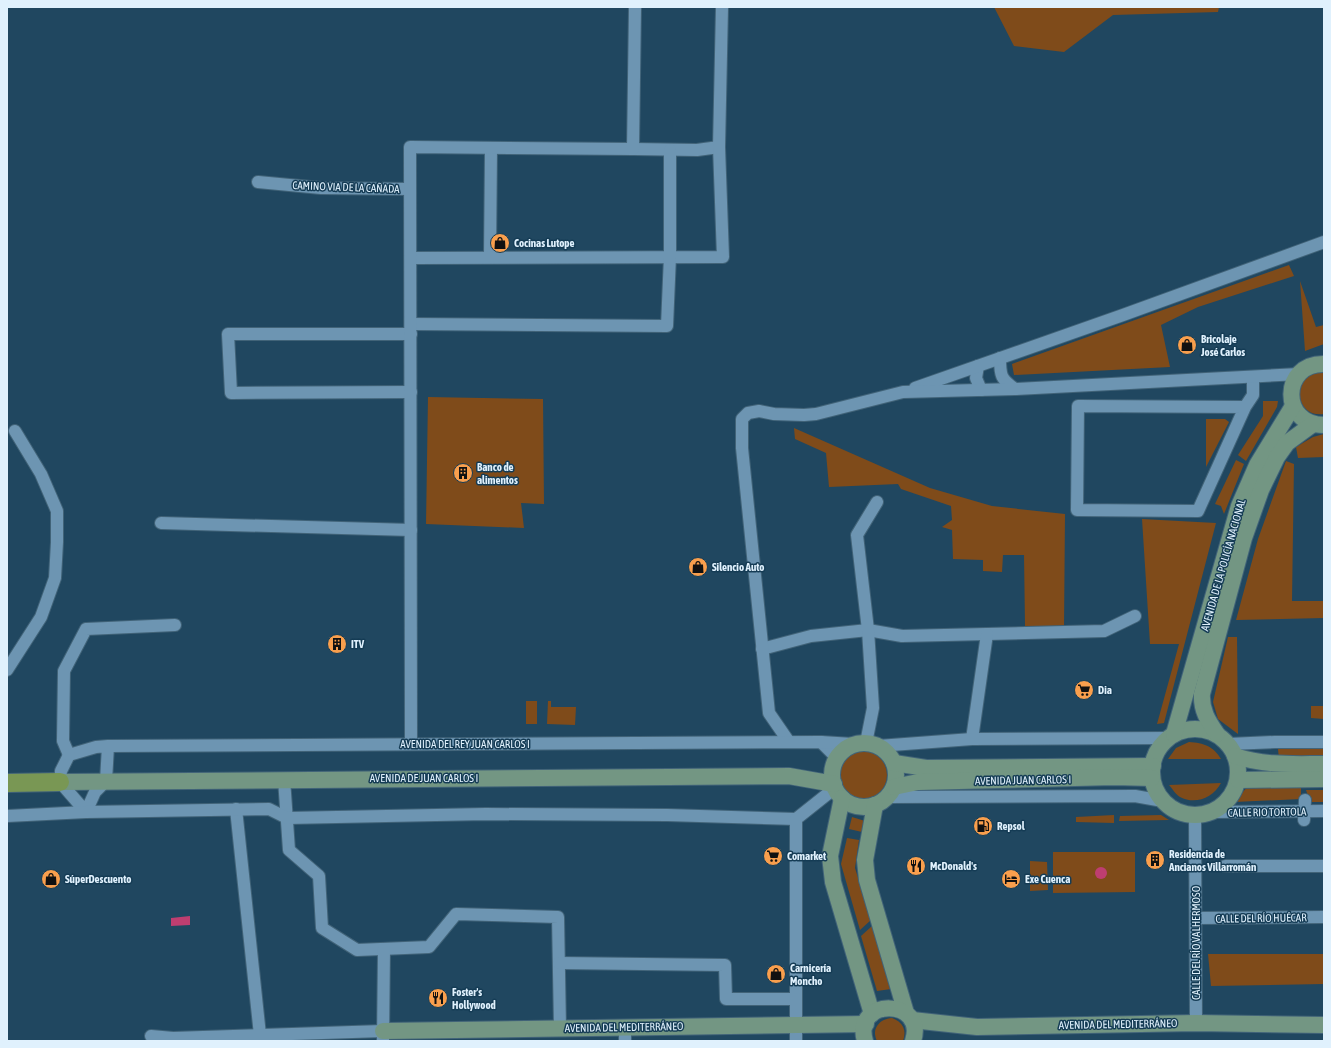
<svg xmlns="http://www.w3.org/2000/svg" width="1331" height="1048" viewBox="0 0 1331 1048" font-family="'Asap Condensed',sans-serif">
<rect width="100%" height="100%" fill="#204760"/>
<!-- green -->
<g fill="#7f4b1a">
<path d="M994,7H1219L1218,12L1113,15L1064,52L1014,46Z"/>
<path d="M1289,265L1294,276L1198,307L1161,325L1170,367L1014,375L1012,364Z"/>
<path d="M1300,281L1316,327L1324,325V344L1305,351Z"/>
<path d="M1324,371V414C1300,418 1291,388 1309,374C1312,372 1320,372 1324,371Z"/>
<path d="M428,397L543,399L544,504L521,503L524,528L426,524Z"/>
<path d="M1263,401H1278L1277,407L1246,461L1238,455L1263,416Z"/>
<path d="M1206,419H1225L1229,422L1206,467Z"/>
<path d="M794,428L930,488L992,506L1065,514L1064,628L1025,626L1024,555H1003L1002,572L983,571V560L953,559L952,530L942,527L952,520L951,506L901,489L898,484L829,487L826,453L795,439Z"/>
<path d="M1324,434V457L1298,458L1296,447L1313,437Z"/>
<path d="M1236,460L1244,464L1224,514L1221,506L1215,504Z"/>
<path d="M1286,461L1294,464L1292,601H1324V618L1236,620L1258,539Z"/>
<path d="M1142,519L1216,523L1164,723L1157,724L1179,644H1150Z"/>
<path d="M1228,637H1237L1238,734L1218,719L1213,702Z"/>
<rect x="526" y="701" width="11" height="23"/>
<path d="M548,701H551V707H576L575,725L547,724Z"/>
<path d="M1311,706H1324V719L1311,718Z"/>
<path d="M1189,742C1204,743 1213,746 1221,759H1168L1176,748Z"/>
<path d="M1324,748V758L1279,759L1278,749Z"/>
<circle cx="863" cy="775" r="24"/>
<path d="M1221,783C1213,798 1195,805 1180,797C1175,794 1172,788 1169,785Z"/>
<path d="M1301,783V799L1234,802L1249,785Z"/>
<path d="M1306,790H1324V802H1310Z"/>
<path d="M1114,815V823L1076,822V817Z"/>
<path d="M1161,815L1169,820L1119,821L1120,816Z"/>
<path d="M852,817L865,821L862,832L849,829Z"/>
<path d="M847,838L859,840L855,868L871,920L860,930L841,864Z"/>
<path d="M1053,852H1135V892L1053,893Z"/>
<path d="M1030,861L1047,862L1048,890L1030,891Z"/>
<path d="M872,926L891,989L877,991L861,936Z"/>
<path d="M1208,954H1324V984L1211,986Z"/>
<path d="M892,1018C903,1022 907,1030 903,1041H877C871,1029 879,1019 892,1018Z"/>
</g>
<!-- water -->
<g fill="#be3e70">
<circle cx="1101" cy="873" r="6"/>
<path d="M190,916V925L171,926V918Z"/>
</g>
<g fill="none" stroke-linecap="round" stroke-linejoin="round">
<defs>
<g id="street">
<path d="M633,149L697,150L719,147"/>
<path d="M258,182L321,188L410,189"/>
<path d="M490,257L491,148"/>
<path d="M411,258L723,257L719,147L722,7"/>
<path d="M411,324L667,326L670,256V150"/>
<path d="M1000,358C1000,376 1001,379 1015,389"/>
<path d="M978,366L976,378L981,390"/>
<path d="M915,388L1123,315L1324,242"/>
<path d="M411,392L231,393L228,334H411"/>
<path d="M1245,407L1078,406L1077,510L1198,511L1245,407L1253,395V377"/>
<path d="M161,523L411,530"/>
<path d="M762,649L811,636L868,630L902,636L1104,631L1135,616"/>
<path d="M7,670L41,617L55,578L57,542V511L41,474L15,431"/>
<path d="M972,739L987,634"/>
<path d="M789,742L769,713L742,448V419L748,413L759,411L774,414L804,415L816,414L903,392L1015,389L1299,374"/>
<path d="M821,742L837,758"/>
<path d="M866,743L873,708L868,630L857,535L877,502"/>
<path d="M411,744L410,147L633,149L635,7"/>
<path d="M1229,744L1275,742H1324"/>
<path d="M108,746L106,781L95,792L86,812L60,782L61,771L69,755L96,747L108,746L821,742L853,744"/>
<path d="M878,746L972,739L1169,738"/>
<path d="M69,755L63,741L64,671L86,629L175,625"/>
<path d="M284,779L289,850L319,876L322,928L357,950L429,947L456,914L558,917L560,1028"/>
<path d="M887,797L1135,796L1163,801"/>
<path d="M236,809L260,1035"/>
<path d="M1211,812L1324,811"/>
<path d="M1195,815L1196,1023"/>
<path d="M7,816L86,812L269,809L287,818L486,814L667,815L796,819"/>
<path d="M1304,820L1305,800"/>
<path d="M1225,866H1324"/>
<path d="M1197,918L1324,917"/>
<path d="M559,963L725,965L726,999H796"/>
<path d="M151,1036L173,1038L383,1031"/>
<path d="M383,1041L384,949"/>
<path d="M625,1041V1027"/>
<path d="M796,1041V819L835,788"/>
</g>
<g id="secondary">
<path d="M1324,364C1281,363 1280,425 1324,425"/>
<circle cx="1195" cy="772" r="43"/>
<path d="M1174,734L1239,506L1257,465L1293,406"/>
<path d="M1217,734C1208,721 1201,710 1202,694L1244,538L1261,490L1277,457L1287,443L1313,424"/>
<circle cx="864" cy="775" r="32"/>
<path d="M1235,756C1266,766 1293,764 1324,764"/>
<path d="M894,763L926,768L1153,766"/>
<path d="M1238,780L1324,779"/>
<path d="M60,782L789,776L834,784"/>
<path d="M894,787L918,782L1114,777L1152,778"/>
<path d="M842,798L830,856L833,882L872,1014"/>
<path d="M875,805L865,860L867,880L906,1013"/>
<path d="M912,1020L977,1027L1196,1023L1324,1025"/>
<path d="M383,1031L866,1024"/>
<path d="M865,1041C852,997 927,998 913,1041"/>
</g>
<path id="primary" d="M7,783L60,782"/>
</defs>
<!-- street casing -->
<use href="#street" stroke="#416378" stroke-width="14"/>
<!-- secondary casing -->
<use href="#secondary" stroke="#416378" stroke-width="18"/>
<!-- primary casing -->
<use href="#primary" stroke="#416378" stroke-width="20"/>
<!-- street -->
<use href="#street" stroke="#6d95b2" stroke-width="12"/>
<!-- secondary -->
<use href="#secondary" stroke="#739683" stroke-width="16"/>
<!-- primary -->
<use href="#primary" stroke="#799754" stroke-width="18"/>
</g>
<!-- icons -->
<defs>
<symbol id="shop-disc" viewBox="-11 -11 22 22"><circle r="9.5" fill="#f99f4d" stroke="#153c55"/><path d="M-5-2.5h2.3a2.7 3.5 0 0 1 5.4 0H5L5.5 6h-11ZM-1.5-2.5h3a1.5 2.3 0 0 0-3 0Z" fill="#111"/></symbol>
<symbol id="building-disc" viewBox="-11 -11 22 22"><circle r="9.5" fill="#f99f4d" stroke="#153c55"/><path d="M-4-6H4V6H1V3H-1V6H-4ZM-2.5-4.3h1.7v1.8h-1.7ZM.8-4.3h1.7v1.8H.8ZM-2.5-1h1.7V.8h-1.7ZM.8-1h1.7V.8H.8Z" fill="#111"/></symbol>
<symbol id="supermarket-disc" viewBox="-11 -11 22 22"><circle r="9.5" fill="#f99f4d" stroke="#153c55"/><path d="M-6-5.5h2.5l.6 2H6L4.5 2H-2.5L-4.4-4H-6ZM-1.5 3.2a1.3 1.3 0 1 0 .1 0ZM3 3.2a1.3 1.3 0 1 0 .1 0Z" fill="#111"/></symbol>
<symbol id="fuel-disc" viewBox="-11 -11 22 22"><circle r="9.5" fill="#f99f4d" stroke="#153c55"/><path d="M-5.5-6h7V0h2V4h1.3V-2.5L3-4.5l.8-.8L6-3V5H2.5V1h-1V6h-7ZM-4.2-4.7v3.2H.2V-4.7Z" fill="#111"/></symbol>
<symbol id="restaurant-disc" viewBox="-11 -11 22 22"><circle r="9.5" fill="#f99f4d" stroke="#153c55"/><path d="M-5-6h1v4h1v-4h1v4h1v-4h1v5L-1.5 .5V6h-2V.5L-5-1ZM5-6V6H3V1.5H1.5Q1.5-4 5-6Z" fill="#111"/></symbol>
<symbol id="hotel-disc" viewBox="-11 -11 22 22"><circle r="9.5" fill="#f99f4d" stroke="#153c55"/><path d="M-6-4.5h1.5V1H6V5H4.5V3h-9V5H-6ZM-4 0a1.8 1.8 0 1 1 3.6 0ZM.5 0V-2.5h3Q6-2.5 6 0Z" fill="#111"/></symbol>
</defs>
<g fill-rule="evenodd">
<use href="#shop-disc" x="489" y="232" width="22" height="22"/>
<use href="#shop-disc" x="1176" y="334" width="22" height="22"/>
<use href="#building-disc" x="452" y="462" width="22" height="22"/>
<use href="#shop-disc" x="687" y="556" width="22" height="22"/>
<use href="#building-disc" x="326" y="633" width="22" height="22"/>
<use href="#supermarket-disc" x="1073" y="679" width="22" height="22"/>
<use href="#fuel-disc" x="972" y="815" width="22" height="22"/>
<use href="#supermarket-disc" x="762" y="845" width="22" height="22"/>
<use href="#building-disc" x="1144" y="849" width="22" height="22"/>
<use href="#restaurant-disc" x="905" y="855" width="22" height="22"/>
<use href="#shop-disc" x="40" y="868" width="22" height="22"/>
<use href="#hotel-disc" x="1000" y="868" width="22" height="22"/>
<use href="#shop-disc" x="765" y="963" width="22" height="22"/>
<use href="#restaurant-disc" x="427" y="987" width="22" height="22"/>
</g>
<g text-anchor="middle" stroke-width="3" stroke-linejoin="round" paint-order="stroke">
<!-- street labels -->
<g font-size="11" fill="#e0f1fd" stroke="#153c55">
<text transform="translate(346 187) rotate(2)" y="4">CAMINO VIA DE LA CAÑADA</text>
<text transform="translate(1223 565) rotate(-74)" y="4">AVENIDA DE LA POLICÍA NACIONAL</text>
<text x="465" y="748">AVENIDA DEL REY JUAN CARLOS I</text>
<text x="424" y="782">AVENIDA DE JUAN CARLOS I</text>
<text transform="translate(1023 780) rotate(-1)" y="4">AVENIDA JUAN CARLOS I</text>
<text transform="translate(1267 812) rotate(-1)" y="4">CALLE RIO TORTOLA</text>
<text transform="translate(1261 918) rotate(-1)" y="4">CALLE DEL RÍO HUÉCAR</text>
<text transform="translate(1196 943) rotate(-90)" y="4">CALLE DEL RÍO VALHERMOSO</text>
<text transform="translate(1118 1024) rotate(-1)" y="4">AVENIDA DEL MEDITERRÁNEO</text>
<text transform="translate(624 1027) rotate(-1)" y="4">AVENIDA DEL MEDITERRÁNEO</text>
</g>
<!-- poi labels -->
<g font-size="11" font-weight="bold" fill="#e0f1fd" stroke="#153c55" text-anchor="start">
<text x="514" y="247">Cocinas Lutope</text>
<text x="1201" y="343">Bricolaje<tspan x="1201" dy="13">José Carlos</tspan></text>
<text x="477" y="471">Banco de<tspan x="477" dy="13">alimentos</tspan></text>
<text x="712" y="571">Silencio Auto</text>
<text x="351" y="648">ITV</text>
<text x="1098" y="694">Dia</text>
<text x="997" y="830">Repsol</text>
<text x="1169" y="858">Residencia de<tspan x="1169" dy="13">Ancianos Villarromán</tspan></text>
<text x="787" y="860">Comarket</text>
<text x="930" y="870">McDonald's</text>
<text x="65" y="883">SúperDescuento</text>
<text x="1025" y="883">Exe Cuenca</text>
<text x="790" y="972">Carnicería<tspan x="790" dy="13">Moncho</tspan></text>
<text x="452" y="996">Foster's<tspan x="452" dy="13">Hollywood</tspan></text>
</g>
</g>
<!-- border -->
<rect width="1331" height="1048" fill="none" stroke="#e0f1fd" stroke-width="16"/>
</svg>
